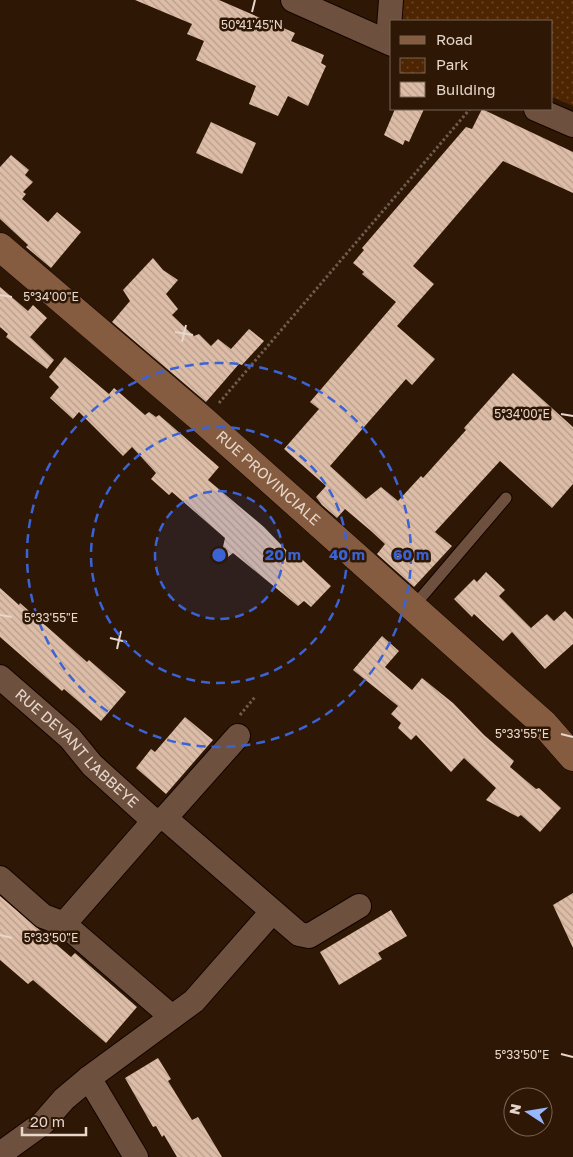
<svg xmlns="http://www.w3.org/2000/svg" width="573" height="1157" viewBox="0 0 573 1157" font-family="'Golos Text',sans-serif">
<defs>
<pattern id="park-dots" width="8" height="8" patternUnits="userSpaceOnUse" patternTransform="scale(1.25)"><rect width="8" height="8" fill="#4d2502"/><path d="M2 2h.1M6 6h.1" fill="none" stroke="#674426" stroke-width="1.8" stroke-linecap="round"/></pattern>
<pattern id="building-back-hatch" width="6" height="6" patternUnits="userSpaceOnUse" patternTransform="scale(1.25)"><rect width="6" height="6" fill="#ddbda7"/><path d="M-1 5l2 2M0 0l6 6M5-1l2 2" fill="none" stroke="#b79e8c"/></pattern>
</defs>
<rect width="100%" height="100%" fill="#2e1705"/>
<!-- park -->
<path fill="url(#park-dots)" d="M401,0H573V106L552,97V21H400Z"/>
<!-- building -->
<g fill="url(#building-back-hatch)">
<path d="M135,0H219L295,33L291,41L324,55L321,63L326,66L308,106L288,96L278,116L249,104L256,86L196,60L204,41L187,34L192,24Z"/>
<path d="M395,109H424L409,142L405,140L403,145L384,135Z"/>
<path d="M482,109L573,152V193L503,161L413,266L434,284L397,326L435,359L412,385L406,379L330,466L366,499L381,487L398,501L421,476L423,478L466,430L464,428L513,373L573,427V484L552,508L500,461L435,532L452,546L414,587L377,554L385,544L371,531L345,509L337,518L322,505L316,497L326,486L284,449L319,409L310,402L396,302L362,274L364,272L353,263L364,250L362,248L466,127L472,129Z"/>
<path d="M211,122L256,143L242,174L196,153Z"/>
<path d="M11,155L29,170L25,175L33,182L23,192L26,194L22,199L48,222L57,212L81,232L51,268L26,247L28,245L0,219V167Z"/>
<path d="M153,258L163,270L178,280L166,294L178,309L172,315L194,336L199,334L211,346L218,339L231,349L249,329L264,341L242,365L239,364L206,402L112,322L130,301L123,290Z"/>
<path d="M0,287L28,311L33,305L47,318L30,337L54,360L47,369L6,337L8,334L0,327Z"/>
<path d="M65,357L109,394L114,388L145,415L149,412L156,417L159,415L219,467L208,480L264,527L288,552L292,550L331,586L311,607L304,601L298,606L233,553L219,564L225,538L172,492L169,495L151,479L156,473L132,447L123,456L79,412L73,419L50,398L59,387L49,377Z"/>
<path d="M486,572L505,590L499,596L531,628L547,614L554,621L565,611L573,619V644L545,669L512,632L503,641L474,614L472,617L454,599L474,579L477,582Z"/>
<path d="M0,588L19,605L20,603L87,662L89,660L126,692L101,721L64,689L62,691L0,637Z"/>
<path d="M382,636L399,651L385,667L412,690L422,678L453,703L484,735L514,761L510,767L536,789L539,788L561,808L540,832L521,815L518,817L486,800L496,788L464,758L451,772L416,735L411,740L398,728L401,723L391,714L398,706L353,670Z"/>
<path d="M185,717L213,740L166,794L136,768L151,749L155,752Z"/>
<path d="M573,893V948L553,905Z"/>
<path d="M0,896L71,957L75,953L137,1007L106,1043L33,980L28,984L0,960Z"/>
<path d="M391,910L407,936L378,953L382,959L339,985L320,952Z"/>
<path d="M158,1058L171,1079L168,1081L192,1120L198,1117L222,1157H177L164,1135L162,1137L156,1126L153,1127L125,1078Z"/>
</g>
<g fill="none" stroke-linecap="round" stroke-linejoin="round">
<defs>
<path id="lane" d="M413,607L506,498"/>
<g id="street">
<path d="M293,0L392,44"/>
<path d="M388,42L391,0"/>
<path d="M536,109L573,125"/>
<path id="s1" d="M0,677L70,738L92,765L154,821"/>
<path d="M165,818L238,736"/>
<path d="M0,878L43,916L64,924L154,821L165,818L299,934L309,936L359,906"/>
<path d="M64,924L172,1017"/>
<path d="M89,1078L194,1001L272,912"/>
<path d="M0,1154L43,1123L64,1099L89,1078L136,1157"/>
</g>
<g id="secondary">
<path id="s2" d="M0,247L204,421L544,724L573,757"/>
</g>
</defs>
<!-- lane casing -->
<use href="#lane" stroke="#150300" stroke-width="13"/>
<!-- street casing -->
<use href="#street" stroke="#150300" stroke-width="26"/>
<!-- secondary casing -->
<use href="#secondary" stroke="#150300" stroke-width="29"/>
<!-- path -->
<g stroke="#705c4c" stroke-width="3" stroke-dasharray="2.5 2.5" stroke-linecap="butt">
<path d="M219,403L470,109"/>
<path d="M240,715L255,697"/>
</g>
<!-- lane -->
<use href="#lane" stroke="#6d513e" stroke-width="11"/>
<!-- street -->
<use href="#street" stroke="#6d513e" stroke-width="24"/>
<!-- secondary -->
<use href="#secondary" stroke="#855c3f" stroke-width="28"/>
</g>
<!-- ticks -->
<path fill="none" stroke="#e7d7cb" stroke-width="2" d="M252,12L255,0M0,295L12,297M175,332L193,335M182,342L186,325M561,414L573,416M0,615L12,617M110,638L127,642M117,649L121,631M561,734L573,737M0,935L12,938M561,1054L573,1057"/>
<!-- distance rings -->
<circle cx="219" cy="555" r="64" fill="#3b63d6" fill-opacity=".12"/>
<g fill="none" stroke="#3b63d6" stroke-width="2.5" stroke-dasharray="9 6">
<circle cx="219" cy="555" r="64"/>
<circle cx="219" cy="555" r="128"/>
<circle cx="219" cy="555" r="192"/>
</g>
<g text-anchor="middle" stroke-width="5" stroke-linejoin="round" paint-order="stroke">
<!-- street labels -->
<g font-size="15" fill="#e7d7cb" stroke="#2e1705">
<text dy="5" stroke="none"><textPath href="#s2" startOffset="354">RUE PROVINCIALE</textPath></text>
<text dy="5" stroke="none"><textPath href="#s1" startOffset="105">RUE DEVANT L'ABBEYE</textPath></text>
</g>
</g>
<g font-size="12" text-anchor="middle" fill="#e7d7cb" stroke="#2e1705" stroke-width="5" stroke-linejoin="round" paint-order="stroke">
<text x="252" y="29">50°41'45"N</text>
<text x="51" y="301">5°34'00"E</text>
<text x="522" y="418">5°34'00"E</text>
<text x="51" y="622">5°33'55"E</text>
<text x="522" y="738">5°33'55"E</text>
<text x="51" y="942">5°33'50"E</text>
<text x="522" y="1059">5°33'50"E</text>
</g>
<circle cx="219" cy="555" r="8" fill="#3b63d6" stroke="#2e1705" stroke-width="2.5"/>
<g font-size="15" text-anchor="middle" font-weight="bold" fill="#3b63d6" stroke="#2e1705" stroke-width="5" stroke-linejoin="round" paint-order="stroke">
<text x="283" y="560">20 m</text>
<text x="347" y="560">40 m</text>
<text x="411" y="560">60 m</text>
</g>
<!-- legend -->
<rect x="390" y="20" width="162" height="90" fill="#2e1705" stroke="#786454"/>
<rect x="400" y="36" width="25" height="8" fill="#855c3f" stroke="#786454"/>
<text x="436" y="45" font-size="15" fill="#e7d7cb">Road</text>
<rect x="400" y="58" width="25" height="15" fill="url(#park-dots)" stroke="#786454"/>
<text x="436" y="70" font-size="15" fill="#e7d7cb">Park</text>
<rect x="400" y="82" width="25" height="15" fill="url(#building-back-hatch)" stroke="#786454"/>
<text x="436" y="95" font-size="15" fill="#e7d7cb">Building</text>
<!-- north arrow -->
<g transform="translate(528 1112) rotate(282)"><circle r="24" fill="#2e1705" stroke="#786454"/>
<path d="M0-4L9 19L0 12L-9 19Z" fill="#97b6fd"/>
<text y="-8" font-size="14" font-weight="bold" text-anchor="middle" fill="#e7d7cb">N</text>
</g>
<!-- scale -->
<path d="M22 1127v8h64v-8" fill="none" stroke="#e7d7cb" stroke-width="2.5"/>
<text x="30" y="1127" font-size="15" fill="#e7d7cb" stroke="#2e1705" stroke-width="4" paint-order="stroke">20 m</text>
</svg>
